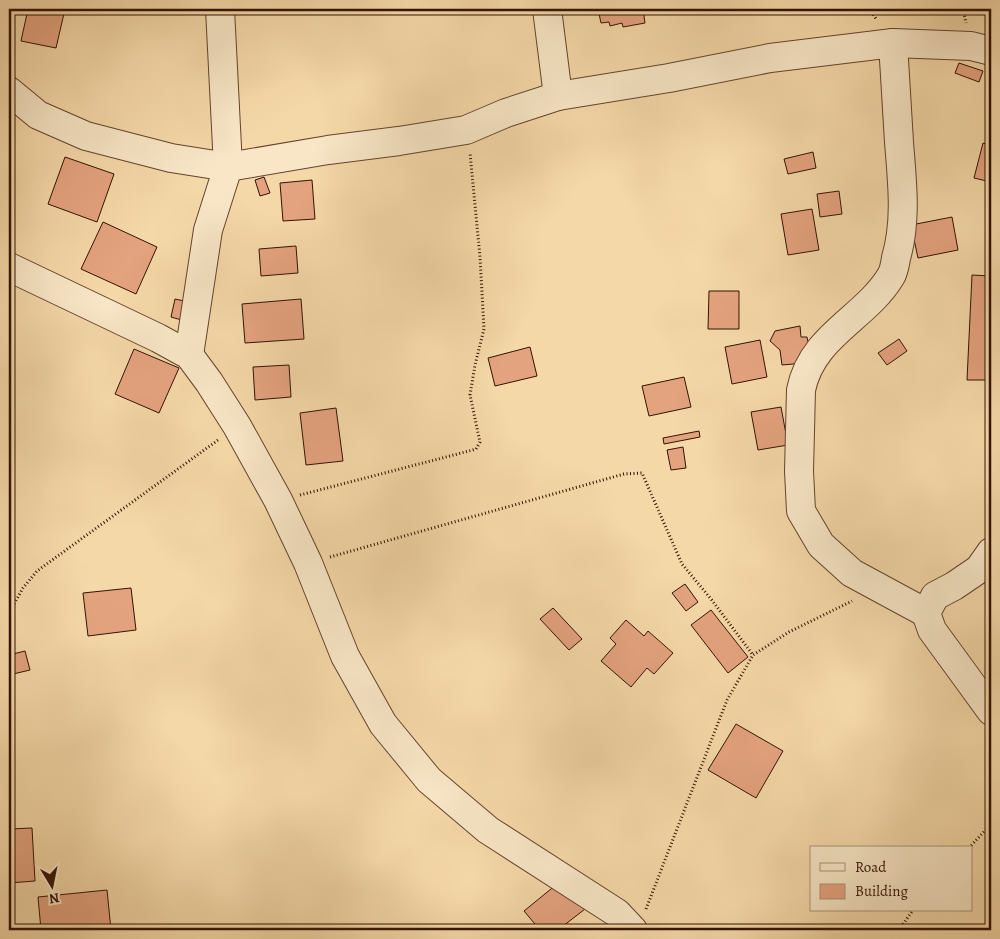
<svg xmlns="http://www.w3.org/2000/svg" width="1000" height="939" viewBox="0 0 1000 939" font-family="Alegreya,serif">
<rect width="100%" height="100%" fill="#f5d8a8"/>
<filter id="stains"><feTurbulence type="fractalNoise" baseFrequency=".004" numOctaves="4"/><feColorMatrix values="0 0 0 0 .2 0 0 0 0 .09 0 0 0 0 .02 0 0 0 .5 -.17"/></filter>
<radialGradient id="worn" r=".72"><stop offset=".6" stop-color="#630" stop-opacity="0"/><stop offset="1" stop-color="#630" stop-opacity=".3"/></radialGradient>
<!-- building -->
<g fill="#e4a37f" stroke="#331203">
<path d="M28,9H65L56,48L21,41Z"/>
<path d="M598,9H643L645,23L623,27L622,23L610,26L609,22L601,23Z"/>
<path d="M959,63L983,71L979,82L955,73Z"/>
<path d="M983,143L991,146V182L974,178Z"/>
<path d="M813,152L816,168L788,174L784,159Z"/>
<path d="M65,157L114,174L97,222L48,204Z"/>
<path d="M264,177L270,193L260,196L255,180Z"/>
<path d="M312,180L315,219L283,221L280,183Z"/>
<path d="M839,191L842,214L820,217L817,194Z"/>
<path d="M812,209L819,250L788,255L781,214Z"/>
<path d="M952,217L958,250L918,258L911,225Z"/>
<path d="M103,222L157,247L136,294L81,269Z"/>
<path d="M296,246L298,273L261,276L259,249Z"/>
<path d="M972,275L991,276L987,380H967Z"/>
<path d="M709,291H739V329H708Z"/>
<path d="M175,299L189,302L185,321L171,317Z"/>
<path d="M301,299L304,339L245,343L242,304Z"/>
<path d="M800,326L801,337H807L810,351L804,363L782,365L780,350L770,341L775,331Z"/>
<path d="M899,339L907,351L887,365L878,353Z"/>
<path d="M760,340L767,377L732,384L725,347Z"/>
<path d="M530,347L537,376L495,386L488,358Z"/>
<path d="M134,349L179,368L159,413L115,394Z"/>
<path d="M289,365L291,397L255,400L253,367Z"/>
<path d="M684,377L691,407L649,416L642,386Z"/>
<path d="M781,407L788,445L758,450L751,412Z"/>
<path d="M336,408L343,461L306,465L300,413Z"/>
<path d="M699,431L700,437L664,444L663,438Z"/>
<path d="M683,447L686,468L671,470L667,450Z"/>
<path d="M685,584L698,602L686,611L672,593Z"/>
<path d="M131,588L136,630L88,636L83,593Z"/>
<path d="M553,608L582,639L569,650L540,619Z"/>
<path d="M711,610L748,657L728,673L691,625Z"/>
<path d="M626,620L644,636L648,631L673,653L654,674L647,668L631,687L601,661L616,644L610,638Z"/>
<path d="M25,651L30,670L9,675V655Z"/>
<path d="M736,724L783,751L756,798L708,770Z"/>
<path d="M32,828L35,881L9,883V829Z"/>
<path d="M562,880L585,909L558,930H540L524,911Z"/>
<path d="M107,890L111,930H41L38,897Z"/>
</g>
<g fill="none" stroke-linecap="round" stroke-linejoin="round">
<defs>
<g id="minor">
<path d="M547,9L558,96"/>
<path d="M893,43C895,76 897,109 899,142C902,181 907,220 896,258C895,264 894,271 891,276C865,319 812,335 801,390L799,471L801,511L821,545L852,573L926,613"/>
<path d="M9,91L38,115L86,136L171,158L228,167L328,150L399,141L466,130L506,113L558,96L669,78L770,58L893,43L971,46L991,51"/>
<path d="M9,267L158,338L189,355L209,382L237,426L278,500L308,563L345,656L383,724L429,780L488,830L617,913L633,930"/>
<path d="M189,355L208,230L228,167L220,9"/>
<path d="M991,552L979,569L954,586L935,596L926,613L932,630L991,711"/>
</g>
</defs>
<!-- minor casing -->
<use href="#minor" stroke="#64442c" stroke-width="30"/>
<!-- path -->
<g stroke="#331203" stroke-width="3" stroke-dasharray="1 2.5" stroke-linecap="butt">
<path d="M869,9L877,20"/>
<path d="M963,9L966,23"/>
<path d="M300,495L469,451L476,449L480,442L470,395L475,365L484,329L480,257L470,153"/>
<path d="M330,557L624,474L642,473L682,564L711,599L753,655"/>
<path d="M9,613L23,588L37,571L218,440"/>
<path d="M969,848L991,824"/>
<path d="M646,909L727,700L753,655L789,632L852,601"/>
<path d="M899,930L913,910"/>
</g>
<!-- minor -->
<use href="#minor" stroke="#f8e6c6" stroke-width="28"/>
</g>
<!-- margin -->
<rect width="1000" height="939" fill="none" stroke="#f5d8a8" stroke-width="30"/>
<rect x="10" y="10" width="980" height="919" fill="none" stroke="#331203" stroke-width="2.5"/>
<rect x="15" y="15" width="970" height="909" fill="none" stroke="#331203"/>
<!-- legend -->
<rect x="810" y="846" width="162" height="65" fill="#f8e6c6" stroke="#a99178"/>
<rect x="820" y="863" width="25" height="8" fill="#f8e6c6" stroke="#a99178"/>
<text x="855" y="872" font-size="15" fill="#331203">Road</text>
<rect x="820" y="884" width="25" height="15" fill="#e4a37f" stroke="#a99178"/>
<text x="855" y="896" font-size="15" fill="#331203">Building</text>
<!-- north arrow -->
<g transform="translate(52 886) rotate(170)" stroke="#f8e6c6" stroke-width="4" paint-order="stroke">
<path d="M0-4L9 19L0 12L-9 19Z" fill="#331203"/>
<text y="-8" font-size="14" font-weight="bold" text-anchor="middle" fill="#331203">N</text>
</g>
<rect width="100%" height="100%" filter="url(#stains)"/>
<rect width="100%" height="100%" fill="url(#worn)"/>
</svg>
